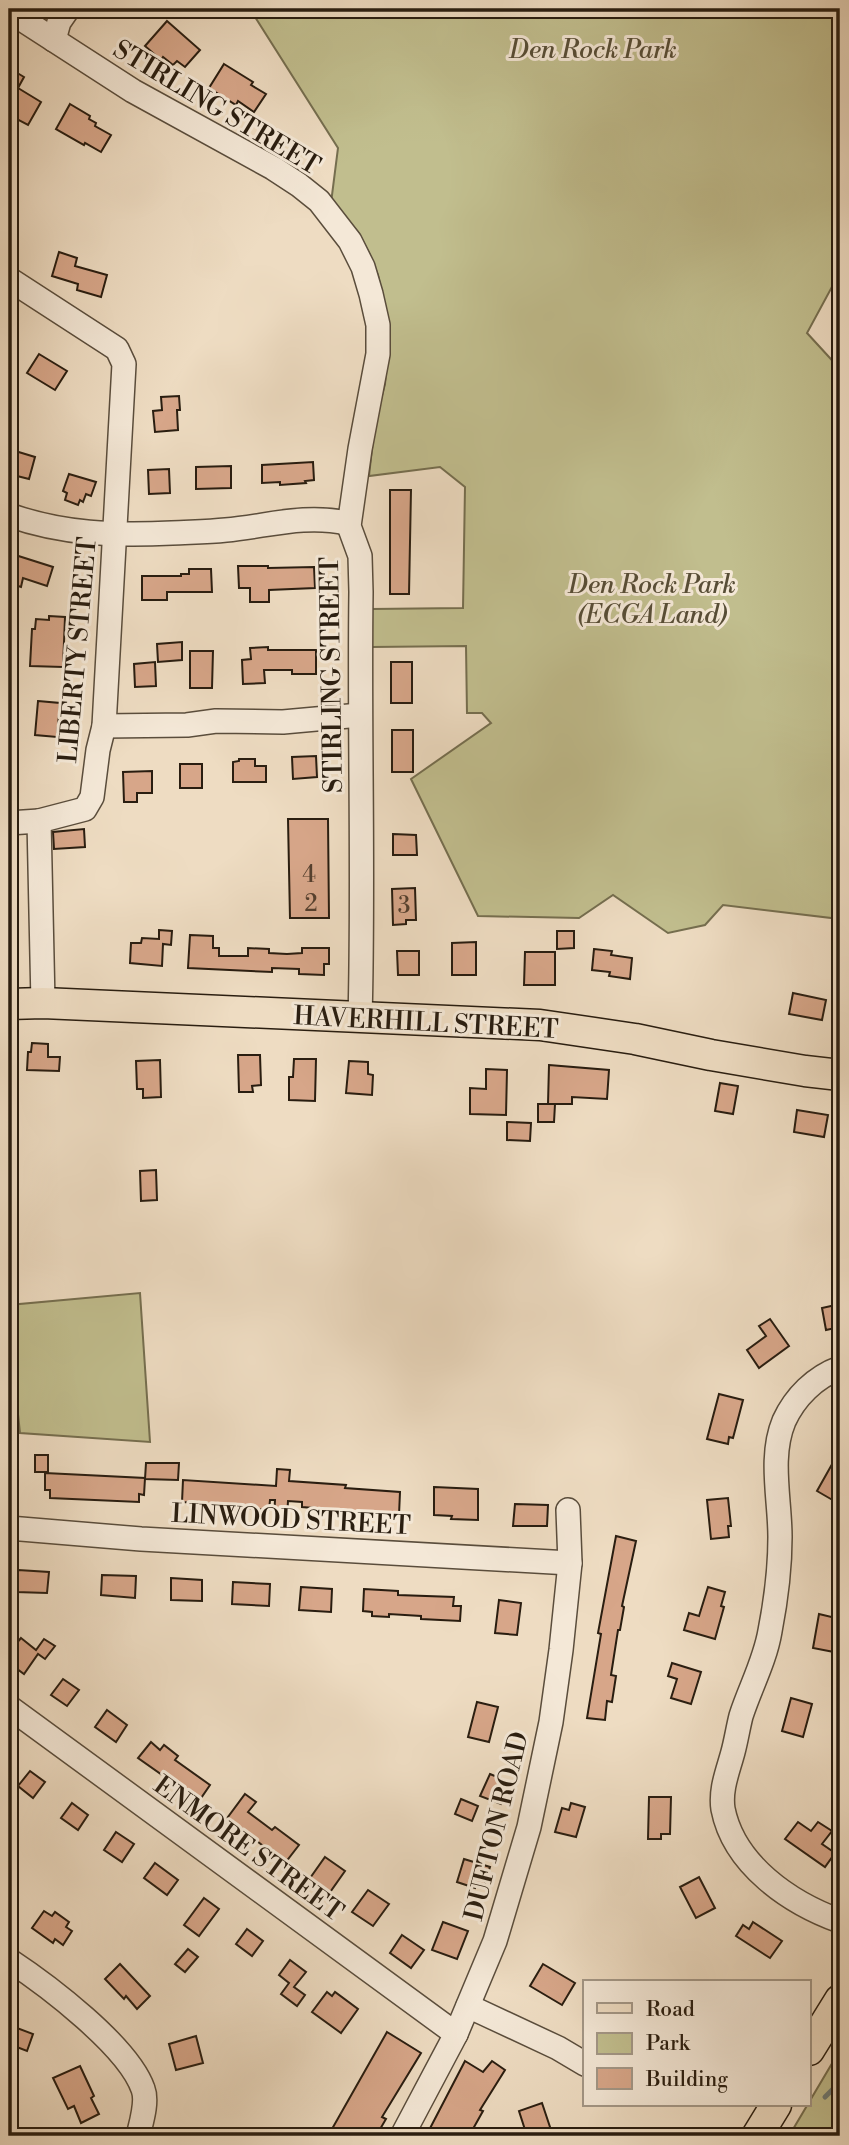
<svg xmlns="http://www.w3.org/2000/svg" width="849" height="2145" viewBox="0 0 849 2145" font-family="'Libre Bodoni',serif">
<rect width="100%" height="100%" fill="#eedcc2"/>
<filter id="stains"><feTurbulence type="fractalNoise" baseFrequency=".00286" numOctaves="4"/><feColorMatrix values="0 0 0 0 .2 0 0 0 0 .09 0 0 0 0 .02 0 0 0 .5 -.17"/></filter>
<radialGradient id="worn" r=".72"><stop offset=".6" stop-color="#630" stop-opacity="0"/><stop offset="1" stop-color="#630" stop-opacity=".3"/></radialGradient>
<!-- green -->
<g fill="#c1be8e" stroke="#756e4f" stroke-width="2">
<path d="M250,9H840V272L807,333L840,369V919L723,905L705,925L668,933L613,895L579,918L478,916L411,779L491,723L482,713H467L466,646L372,647V609L463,608L465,487L440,467L369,476L375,422L385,384L387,361L385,308L378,275L369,253L358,232L331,203L338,148Z"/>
<path d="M140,1293L150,1442L20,1433L9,1329V1305Z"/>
<path d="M840,2050V2136H789Z"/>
</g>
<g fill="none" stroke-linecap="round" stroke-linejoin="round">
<!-- stream -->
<path stroke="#6e7b77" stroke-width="5" d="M825,2097L840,2082"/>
</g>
<!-- building -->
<g fill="#d7a689" stroke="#291d10" stroke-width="2">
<path d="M167,21L200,50L185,67L177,61L173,65L163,57L161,60L145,46Z"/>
<path d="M224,64L253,82L251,85L266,94L254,112L238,101L236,105L209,88Z"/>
<path d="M9,68L24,77L18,88L41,102L28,125L9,115Z"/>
<path d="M70,104L90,116L89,119L96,123L95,126L111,135L101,152L85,143L84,145L56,129Z"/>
<path d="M59,252L77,258L75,266L107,275L101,297L77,290L78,284L52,276Z"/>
<path d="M39,354L67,371L55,390L27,373Z"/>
<path d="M179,396L180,410H177L178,430L155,432L153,411L162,410L161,397Z"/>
<path d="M12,450L35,457L29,479L9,474V460Z"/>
<path d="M313,462L314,480L305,481L306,483L280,485V482L262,483V465Z"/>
<path d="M231,466V488L196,489V467Z"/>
<path d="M169,469L170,493L149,494L148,470Z"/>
<path d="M69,474L96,482L91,496L86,494L83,502L80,500L78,505L65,500L67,493L63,491Z"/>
<path d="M390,490H411L409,594H390Z"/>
<path d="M9,553L53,567L47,586L23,578L21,587L9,583Z"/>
<path d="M238,566H268V568L314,567L315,588L269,590V602H250V588H239Z"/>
<path d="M189,569H211L212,592H167V600H142V576H181V574H189Z"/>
<path d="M49,616L65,617L63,667L30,666L32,629H35L36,619L49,620Z"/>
<path d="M182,642V660L158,662L157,644Z"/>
<path d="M268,647V650H316V674H292V670H264L265,683L243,684L242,660L251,659L250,648Z"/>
<path d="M190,651H213L212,688H190Z"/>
<path d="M155,662L156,686L135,687L134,664Z"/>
<rect x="391" y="662" width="21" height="41"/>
<path d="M38,701L60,703L57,737L35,735Z"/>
<rect x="392" y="730" width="21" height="42"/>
<path d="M316,756L317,777L293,779L292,757Z"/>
<path d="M239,759H255V766H266V782H233V762L239,761Z"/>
<rect x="180" y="764" width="22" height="24"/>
<path d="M152,771V793H137V802H124L123,772Z"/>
<path d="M288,819H328L329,918H290Z"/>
<path d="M84,829L85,847L54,849L53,832Z"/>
<path d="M393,834L416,835L417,855H393Z"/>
<path d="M415,888L416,920H406V924L393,925L392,889Z"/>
<path d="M159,930L172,931L171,945L163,944L162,966L130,963L131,943H141L142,938L159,939Z"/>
<path d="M557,931H574V948L557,949Z"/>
<path d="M190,935L213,936V948H219V956H248V948L269,949V953L287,954L302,953V948H329V964H324V975L299,974V969L272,968V972L188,968Z"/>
<path d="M476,942V975H452V943Z"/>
<path d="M594,949L612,951L611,955L632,958L630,979L609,976L610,972L592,970Z"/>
<path d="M397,951H419V975H398Z"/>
<path d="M525,952H555V985H524Z"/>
<path d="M793,993L826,1000L822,1020L789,1014Z"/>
<path d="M32,1043L48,1044V1057H60L59,1071L27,1070L28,1052H31Z"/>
<path d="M238,1055H260L261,1085L252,1086L253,1092H239Z"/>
<path d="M294,1059H316L315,1101L289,1100V1077H293Z"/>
<path d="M160,1060L161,1097L143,1098V1089H137L136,1061Z"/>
<path d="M349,1061L368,1062V1074L373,1075L372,1095L346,1093Z"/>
<path d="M549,1065L609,1070L607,1099L572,1097V1104H548Z"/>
<path d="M486,1069L507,1070L506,1115L470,1114V1088L486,1089Z"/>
<path d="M720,1083L738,1086L733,1114L715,1111Z"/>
<path d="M538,1104H555L554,1122H538Z"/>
<path d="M797,1110L828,1115L824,1137L794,1132Z"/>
<path d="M507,1122L531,1123L530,1141L507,1140Z"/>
<path d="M156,1170L157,1200L141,1201L140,1171Z"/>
<path d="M840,1304V1327L826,1330L822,1308Z"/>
<path d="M770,1319L789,1346L759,1368L747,1350L766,1336L759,1326Z"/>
<path d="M719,1394L743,1400L733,1438L729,1437L728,1444L707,1439Z"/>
<path d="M840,1450V1495L836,1502L817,1491Z"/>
<rect x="35" y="1455" width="13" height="17"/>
<path d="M146,1463H179L178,1480L145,1479Z"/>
<path d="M277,1469L290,1470L289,1481L346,1485L345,1488L400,1492L399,1515L302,1507V1502L288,1501L287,1517L274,1516L275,1500H270L269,1510L237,1508V1505L182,1502L183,1480L276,1486Z"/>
<path d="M45,1473L145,1478L144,1495L139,1494V1502L50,1498V1490H45Z"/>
<path d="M434,1487L478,1489V1520L451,1519L452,1516L434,1515Z"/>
<path d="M728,1498L731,1526H728L729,1537L711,1539L707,1500Z"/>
<path d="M515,1504L548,1505L547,1526H513Z"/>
<path d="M616,1536L636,1541L622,1606L624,1607L620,1630H618L611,1675L616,1676L612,1702L607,1701L605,1720L587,1718L601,1634L598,1633Z"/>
<path d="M18,1570L49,1572L47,1593L16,1592Z"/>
<path d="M102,1575L136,1576L135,1598L101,1595Z"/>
<path d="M171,1578L202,1580V1601L171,1600Z"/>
<path d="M233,1582L270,1584L269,1606L232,1604Z"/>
<path d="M301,1587L332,1589L331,1612L299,1610Z"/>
<path d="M708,1587L725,1592L721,1606L724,1607L715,1639L684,1630L689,1613L699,1616Z"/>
<path d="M364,1589L398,1591V1595L454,1597L453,1606H461L460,1621L421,1619V1616L389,1614V1617L372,1616V1612L363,1611Z"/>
<path d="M499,1600L521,1603L517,1635L495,1633Z"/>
<path d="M819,1614L840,1619V1632L837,1631L834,1652L813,1648Z"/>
<path d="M21,1638L36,1650L44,1639L55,1646L45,1659L38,1654L24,1674L9,1663V1640L15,1645Z"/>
<path d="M672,1663L701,1672L691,1704L671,1698L677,1679L668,1676Z"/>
<path d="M63,1679L79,1690L67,1706L51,1695Z"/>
<path d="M791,1698L812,1704L803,1737L782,1731Z"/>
<path d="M477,1702L498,1707L489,1742L468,1737Z"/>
<path d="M107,1710L127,1725L116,1742L95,1727Z"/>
<path d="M151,1742L160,1750L164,1745L178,1756L175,1760L210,1785L199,1801L138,1758Z"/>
<path d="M30,1771L45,1782L33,1798L18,1786Z"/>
<path d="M490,1774L509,1782L501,1804L480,1796Z"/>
<path d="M245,1794L256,1802L248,1812L272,1830L275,1827L299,1845L285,1863L244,1831L242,1834L225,1821Z"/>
<path d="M649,1797H671L670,1834H661V1839H648Z"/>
<path d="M461,1799L478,1806L472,1821L455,1814Z"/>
<path d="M72,1803L88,1815L78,1830L61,1818Z"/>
<path d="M571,1803L585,1807L576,1837L555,1832L562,1808L569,1810Z"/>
<path d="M798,1822L811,1831L818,1822L832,1831L822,1844L835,1853L825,1867L785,1839Z"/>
<path d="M116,1832L134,1844L122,1862L104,1850Z"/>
<path d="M325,1857L345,1871L328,1895L308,1881Z"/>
<path d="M464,1859L490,1867L484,1886L476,1884L475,1888L457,1882Z"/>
<path d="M155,1863L178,1880L167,1895L144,1878Z"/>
<path d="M699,1877L715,1908L696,1918L680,1887Z"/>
<path d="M368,1890L389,1904L373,1926L352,1912Z"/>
<path d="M204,1898L219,1909L199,1936L184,1925Z"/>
<path d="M44,1911L52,1916L55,1912L69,1922L66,1927L72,1931L63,1945L55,1939L53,1943L32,1928Z"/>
<path d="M443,1922L468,1931L457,1959L432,1950Z"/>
<path d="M753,1922L782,1941L770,1958L736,1936L743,1925L749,1929Z"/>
<path d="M247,1929L263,1941L252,1956L236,1944Z"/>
<path d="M402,1935L424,1950L411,1968L390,1953Z"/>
<path d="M188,1949L198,1957L185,1972L175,1964Z"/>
<path d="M290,1960L306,1972L294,1987L305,1995L297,2006L281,1994L289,1983L279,1975Z"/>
<path d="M120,1964L150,1996L137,2009L126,1996L124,1999L105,1979Z"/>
<path d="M543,1964L575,1983L562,2005L530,1986Z"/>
<path d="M327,1992L332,1996L335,1992L358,2009L341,2033L312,2012Z"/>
<path d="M9,2025L33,2034L27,2051L9,2044Z"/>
<path d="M387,2032L421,2053L382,2117L386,2119L376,2136H328Z"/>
<path d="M196,2036L203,2063L176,2070L169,2044Z"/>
<path d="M465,2061L483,2072L492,2061L505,2070L480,2110L483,2111L469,2136H426Z"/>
<path d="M80,2066L94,2096L91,2098L99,2114L81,2123L74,2106L68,2109L53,2078Z"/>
<path d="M542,2103L553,2136H527L519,2111Z"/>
</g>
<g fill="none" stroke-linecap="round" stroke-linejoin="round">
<defs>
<g id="minor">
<path d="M9,11L133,91L273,168L299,185L319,201L350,241L363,267L371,294L378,325V354L360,449L349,526L360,556L361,592C359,734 364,876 360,1018"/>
<path d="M54,40L59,22L68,9"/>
<path d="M9,279L117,349L124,364L104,726L98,750L92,797L85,809L39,821L43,1003"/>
<path d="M9,515C62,534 116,536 172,533C190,532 208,532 226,530C268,526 304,514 347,523L349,526"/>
<path d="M104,726L187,725L216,721L283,722L360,715"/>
<path d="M9,823L39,821"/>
<path d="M840,1368C815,1377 795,1397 784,1421C769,1457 780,1499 780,1537C780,1569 776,1600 770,1631C765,1661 750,1688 741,1716C738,1728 736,1741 733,1752C728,1771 720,1789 723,1809C734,1865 790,1903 840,1921"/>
<path d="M9,1528L141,1539L570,1563"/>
<path d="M9,1707L456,2034"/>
<path d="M9,1960C47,1985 128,2046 143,2089C148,2102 141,2123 138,2136"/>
<path d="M468,2006L558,2048L585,2064"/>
<path d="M402,2136L456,2034L495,1941L529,1827L551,1722L561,1650L570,1563L568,1510"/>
</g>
<g id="major">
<path d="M9,1004L43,1003L540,1025L635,1039L711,1055L805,1071L840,1075"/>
<path d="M809,2050L840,2000"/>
<path d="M757,2136L776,2105"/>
</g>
</defs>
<!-- minor casing -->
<use href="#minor" stroke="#5a4d3c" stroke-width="26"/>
<!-- major casing -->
<use href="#major" stroke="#291d10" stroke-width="33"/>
<!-- minor -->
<use href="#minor" stroke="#f4e8d7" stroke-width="23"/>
<!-- major -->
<use href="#major" stroke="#eedcc2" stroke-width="30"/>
</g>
<g text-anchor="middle" stroke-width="6" stroke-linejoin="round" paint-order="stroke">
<!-- number labels -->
<g font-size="23" fill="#543f2e">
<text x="309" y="882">4</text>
<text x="311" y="911">2</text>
<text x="404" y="913">3</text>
</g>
<!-- park labels -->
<g font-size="26" font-style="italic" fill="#574d36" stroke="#f4e8d7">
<text x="593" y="58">Den Rock Park</text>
<text x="652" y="593">Den Rock Park<tspan x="652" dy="30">(ECGA Land)</tspan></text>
</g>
<!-- street labels -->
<g font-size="26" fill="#291d10" stroke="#f4e8d7">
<text transform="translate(217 107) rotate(31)" y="9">STIRLING STREET</text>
<text transform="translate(77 650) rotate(-85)" y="9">LIBERTY STREET</text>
<text transform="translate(331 675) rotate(-91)" y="9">STIRLING STREET</text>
<text transform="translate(426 1022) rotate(3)" y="9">HAVERHILL STREET</text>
<text transform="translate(291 1519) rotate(3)" y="9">LINWOOD STREET</text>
<text transform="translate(496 1826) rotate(-76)" y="9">DUFTON ROAD</text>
<text transform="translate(249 1848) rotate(36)" y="9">ENMORE STREET</text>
</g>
</g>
<!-- margin -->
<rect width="849" height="2145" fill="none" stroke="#eedcc2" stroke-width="35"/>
<rect x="10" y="10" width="828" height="2124" fill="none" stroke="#291d10" stroke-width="3.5"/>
<rect x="18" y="18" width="814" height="2110" fill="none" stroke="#291d10" stroke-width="2"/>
<!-- legend -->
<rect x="583" y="1980" width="228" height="126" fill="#f4e8d7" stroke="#a39787" stroke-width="2"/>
<rect x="597" y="2003" width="35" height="10" fill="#eedcc2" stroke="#a39787" stroke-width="2"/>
<text x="646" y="2016" font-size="21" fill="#291d10">Road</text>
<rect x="597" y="2033" width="35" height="21" fill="#c1be8e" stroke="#a39787" stroke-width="2"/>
<text x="646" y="2050" font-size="21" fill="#291d10">Park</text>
<rect x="597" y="2068" width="35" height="21" fill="#d7a689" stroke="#a39787" stroke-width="2"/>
<text x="646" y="2086" font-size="21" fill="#291d10">Building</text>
<rect width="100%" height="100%" filter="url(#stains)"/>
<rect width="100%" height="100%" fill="url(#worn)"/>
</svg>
